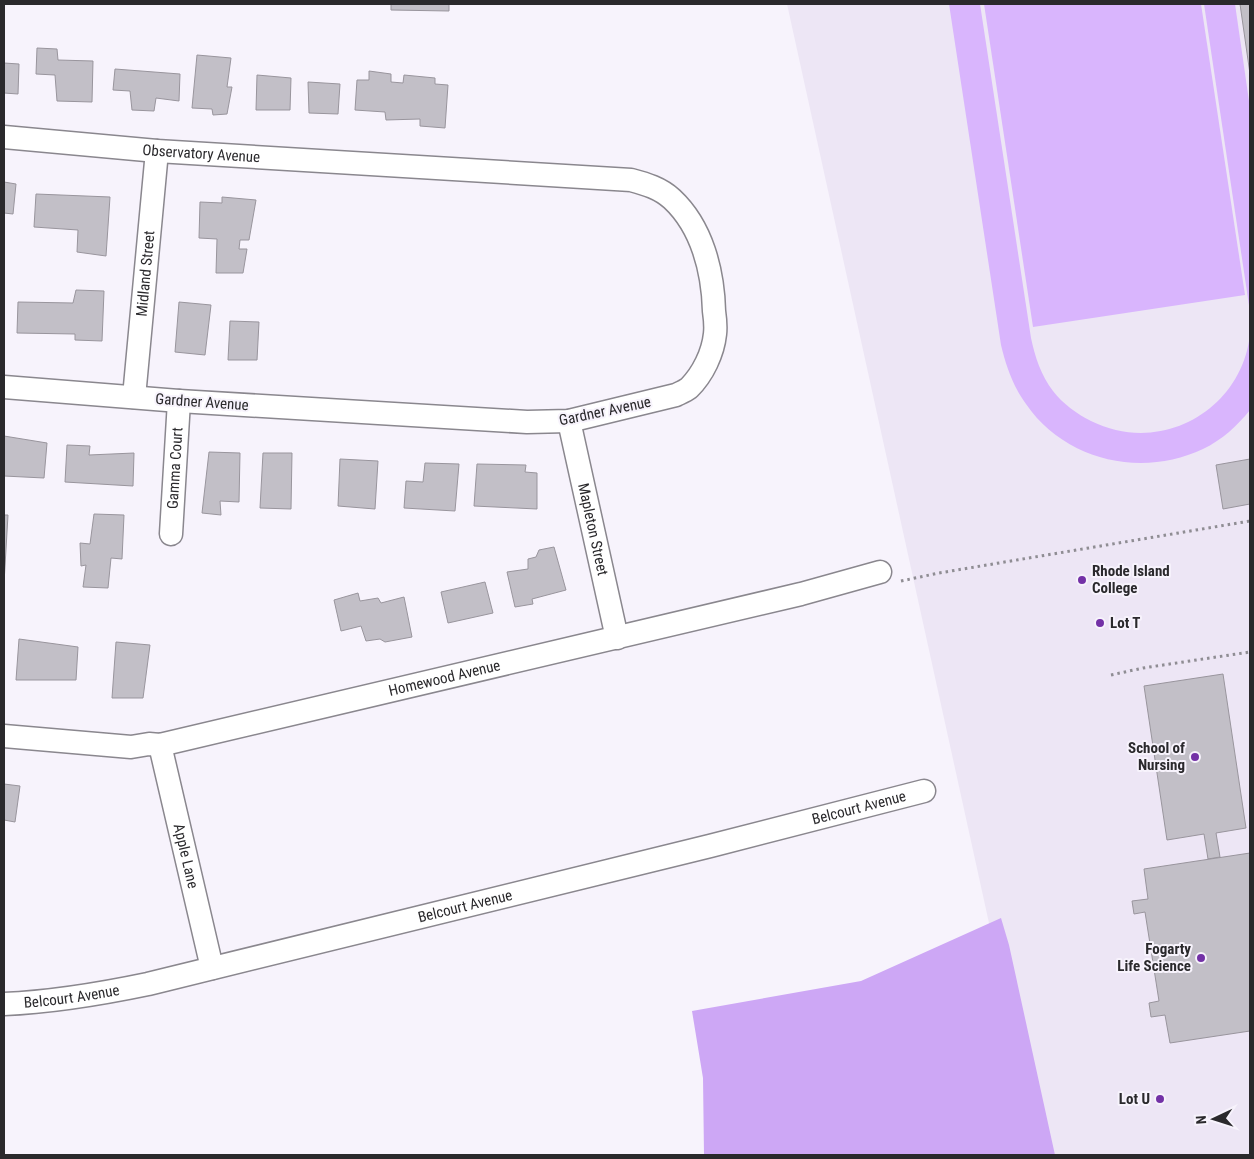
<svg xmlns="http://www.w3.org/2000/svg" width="1254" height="1159" viewBox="0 0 1254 1159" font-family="'Roboto Condensed',sans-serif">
<rect width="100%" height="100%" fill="#f7f3fc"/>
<!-- built -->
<path fill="#ede6f5" d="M787,4H1250V1155H1040Z"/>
<!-- green -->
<g fill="#d9b5fd">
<path d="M949,4H980L1031,338C1035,357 1041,375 1053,391C1063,404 1077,414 1091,421C1161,456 1242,410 1250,334V410C1237,426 1222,440 1203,449C1142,478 1065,461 1026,404C1013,386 1006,366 1001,345Z"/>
<path d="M984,4H1201L1245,295L1033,327Z"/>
<path d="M1204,4H1235L1250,108V312Z"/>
</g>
<!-- forest -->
<path fill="#cda7f5" d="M1001,918L1009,945L1055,1155H704L703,1078L692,1011L861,981Z"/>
<!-- building -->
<g fill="#c2bfc7" stroke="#99959d">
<path d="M391,4H449V11L391,10Z"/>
<path d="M1240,4H1250V74Z"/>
<path d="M37,48L57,49L58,60L93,61L92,102L57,101L55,75L36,74Z"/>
<path d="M197,55L231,58L227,87H232L227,114L213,115L212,109L192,108Z"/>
<path d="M4,63L19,64L18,94L4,93Z"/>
<path d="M115,69L180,74L179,101L156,98L154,111L132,110L130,91L113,90Z"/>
<path d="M369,71L391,74V82L403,83L404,75L435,78V84L448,85L445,128L420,126V119L386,120L385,112L355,110L357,80H369Z"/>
<path d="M257,75L291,78L290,110H256Z"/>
<path d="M308,82L340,84L338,114L309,113Z"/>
<path d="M4,182L16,184L13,214L4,213Z"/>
<path d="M36,194L110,197L106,256L77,252L78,230L34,227Z"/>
<path d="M222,197L256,200L249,240H240L239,249H247L243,273H216L217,239L199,238L200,202L222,203Z"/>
<path d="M76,290L104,291L102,341L75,340V334L17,333L18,302L73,303Z"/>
<path d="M179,302L211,305L205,355L175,352Z"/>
<path d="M230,321L259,322L257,360H228Z"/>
<path d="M4,436L47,443L44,478L4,476Z"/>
<path d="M67,445L90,446L89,455L134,453L133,486L65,482Z"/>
<path d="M209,452L240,453L239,502L220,501L221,515L202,513Z"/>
<path d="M263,453H292L291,509L260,508Z"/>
<path d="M340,459L378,461L375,509L338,506Z"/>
<path d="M1250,459V504L1223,509L1216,465Z"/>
<path d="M425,463L459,464L455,511L404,508L406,481L423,482Z"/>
<path d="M477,464L526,465L525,472L537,473V509L474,506Z"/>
<path d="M94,514L124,515L122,559L111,558L108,588L83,587L86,565L81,566L80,543L90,544Z"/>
<path d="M4,515H8L4,583Z"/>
<path d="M554,547L566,590L532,599L533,604L515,607L507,572L528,569V559L536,557L539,550Z"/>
<path d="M485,582L493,613L448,623L441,592Z"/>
<path d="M358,593L360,601L378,598L381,603L404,597L412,637L385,642L380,639L366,641L361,626L341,631L334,600Z"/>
<path d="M19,639L78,647L76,680H16Z"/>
<path d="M116,642L150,645L143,698H112Z"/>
<path d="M1223,674L1246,828L1216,833L1220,857L1208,859L1204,834L1167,840L1144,686Z"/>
<path d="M4,784L20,786L15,822L4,820Z"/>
<path d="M1250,853V1031L1170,1043L1165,1015L1151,1017L1149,1003L1159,1001L1145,912L1134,914L1132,901L1148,899L1144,869Z"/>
</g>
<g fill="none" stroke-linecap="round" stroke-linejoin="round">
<defs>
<g id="minor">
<path id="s1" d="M4,137L157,151L631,180C646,184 660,188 672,199C702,227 713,271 714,311C715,318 716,326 715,334C713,353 703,374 689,388C685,391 680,393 676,395L569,421L527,422L179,401L4,387"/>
<path id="s2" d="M134,397L157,151"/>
<path id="s3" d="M569,421L617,638"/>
<path id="s4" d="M171,534L179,401"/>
<path id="s5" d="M4,736L131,747L149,744L160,745L801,594L880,572"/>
<path id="s6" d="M160,745L212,968"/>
<path id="s7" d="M4,1004C53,1002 100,994 148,984L710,846L924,791"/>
</g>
</defs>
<!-- minor casing -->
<use href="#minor" stroke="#8a878e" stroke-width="25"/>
<!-- path -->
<g stroke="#8f8d93" stroke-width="3" stroke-dasharray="2.5 4" stroke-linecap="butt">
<path d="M901,581L939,573L1250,521"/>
<path d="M1111,675L1143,668L1250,652"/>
</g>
<!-- minor -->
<use href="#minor" stroke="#fff" stroke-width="22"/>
</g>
<!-- markers -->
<g fill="#7331a6" stroke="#f7f3fc" stroke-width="2">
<circle cx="1082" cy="580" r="5"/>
<circle cx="1100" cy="623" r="5"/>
<circle cx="1195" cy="757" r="5"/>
<circle cx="1201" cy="958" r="5"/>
<circle cx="1160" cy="1099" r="5"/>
</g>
<g text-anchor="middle" stroke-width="4" stroke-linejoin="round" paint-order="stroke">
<!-- street labels -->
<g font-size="15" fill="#2a292c" stroke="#f7f3fc">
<text dy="5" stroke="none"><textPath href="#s1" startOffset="198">Observatory Avenue</textPath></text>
<text dy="5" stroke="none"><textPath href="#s2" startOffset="124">Midland Street</textPath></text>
<text transform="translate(202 402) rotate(4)" y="5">Gardner Avenue</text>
<text transform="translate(605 411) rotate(-12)" y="5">Gardner Avenue</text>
<text dy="5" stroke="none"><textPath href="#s4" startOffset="66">Gamma Court</textPath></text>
<text dy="5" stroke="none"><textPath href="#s3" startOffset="111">Mapleton Street</textPath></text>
<text dy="5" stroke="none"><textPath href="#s5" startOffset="449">Homewood Avenue</textPath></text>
<text dy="5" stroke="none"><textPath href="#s7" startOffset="878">Belcourt Avenue</textPath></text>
<text dy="5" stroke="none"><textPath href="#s6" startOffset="114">Apple Lane</textPath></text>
<text dy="5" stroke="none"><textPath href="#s7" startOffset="472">Belcourt Avenue</textPath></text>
<text dy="5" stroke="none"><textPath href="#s7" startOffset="68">Belcourt Avenue</textPath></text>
</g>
<!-- poi labels -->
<g font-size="15" font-weight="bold" fill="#2a292c" stroke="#f7f3fc" text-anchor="end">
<text x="1092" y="576" text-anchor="start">Rhode Island<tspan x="1092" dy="17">College</tspan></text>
<text x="1110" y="628" text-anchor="start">Lot T</text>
<text x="1185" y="753">School of<tspan x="1185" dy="17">Nursing</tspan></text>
<text x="1191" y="954">Fogarty<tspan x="1191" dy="17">Life Science</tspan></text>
<text x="1150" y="1104">Lot U</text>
</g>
</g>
<!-- border -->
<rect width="1254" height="1159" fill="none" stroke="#2a292c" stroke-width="10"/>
<!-- north arrow -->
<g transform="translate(1214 1119) rotate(266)" stroke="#f7f3fc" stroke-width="4" paint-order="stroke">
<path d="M0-4L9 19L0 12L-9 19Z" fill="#2a292c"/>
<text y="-8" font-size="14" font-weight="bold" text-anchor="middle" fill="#2a292c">N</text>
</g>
</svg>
